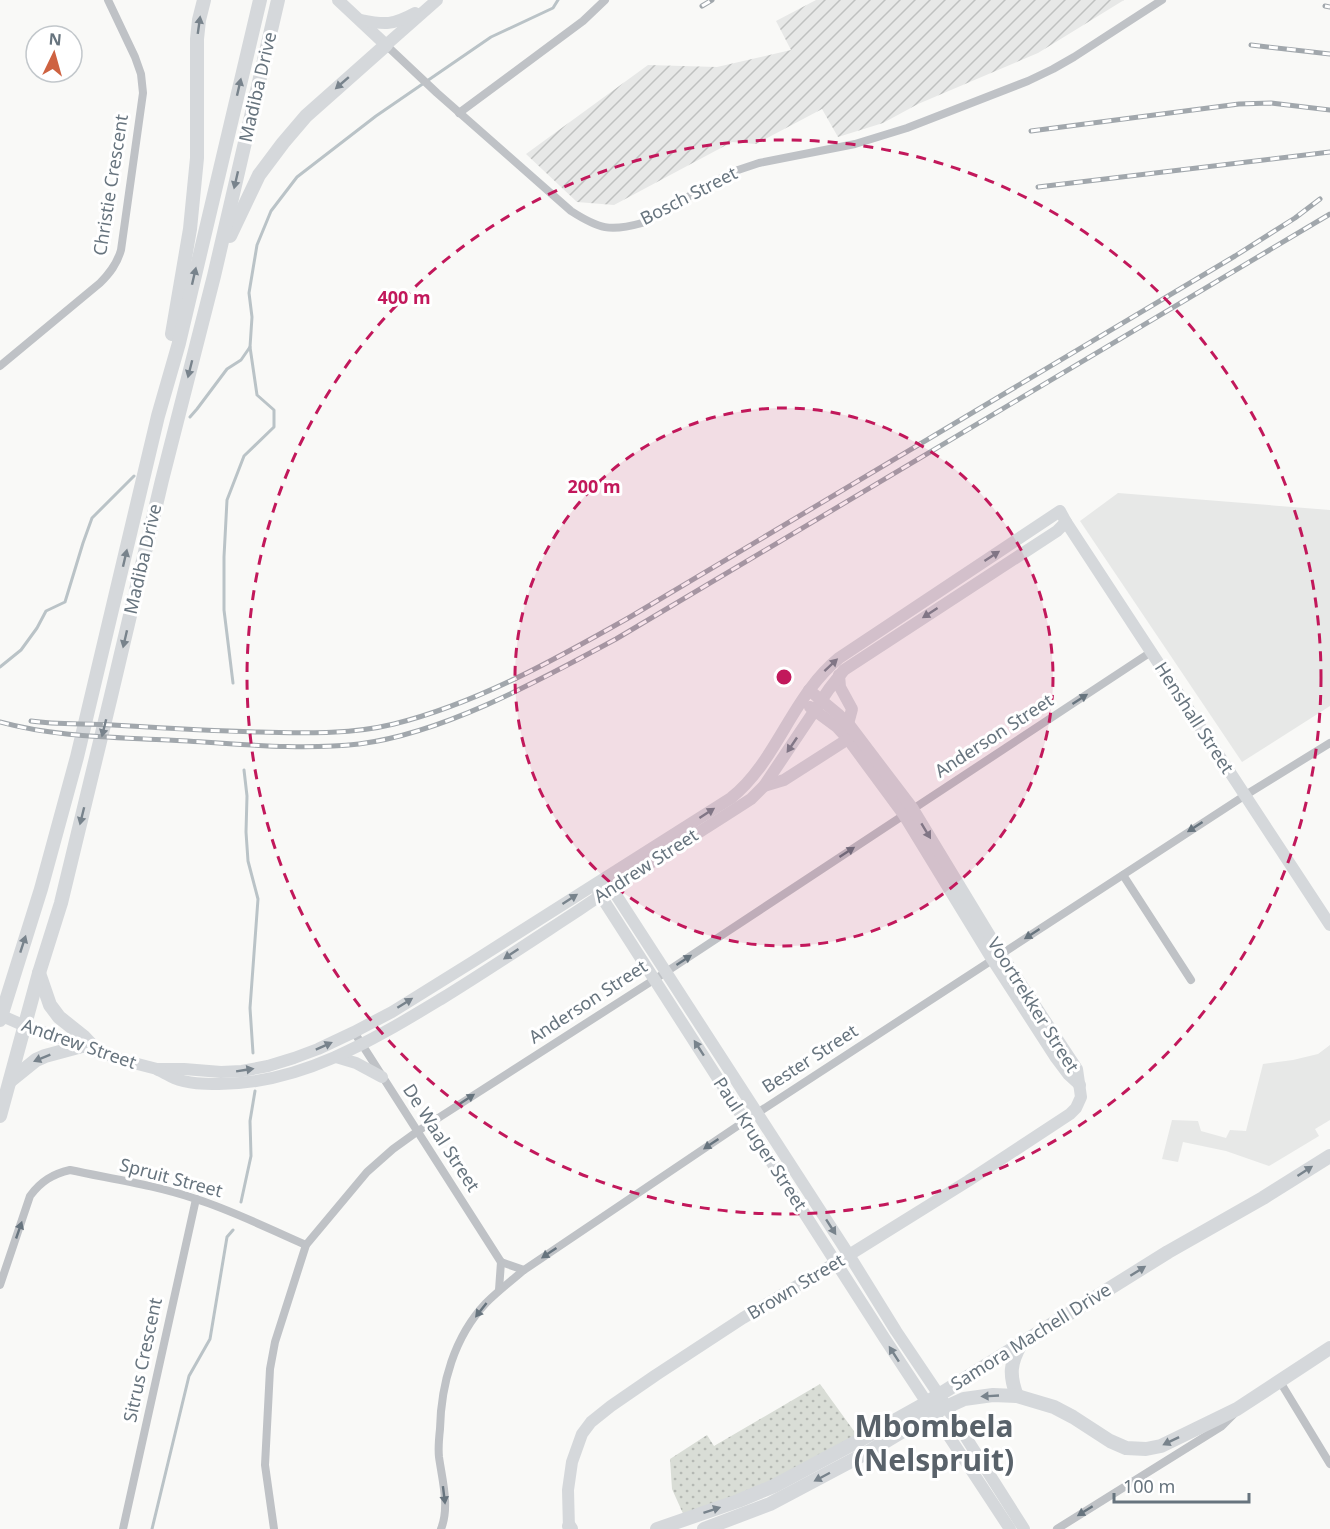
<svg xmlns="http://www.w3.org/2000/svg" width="1330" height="1529" viewBox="0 0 1330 1529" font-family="'Noto Sans',sans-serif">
<defs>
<pattern id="industrial-furrows" width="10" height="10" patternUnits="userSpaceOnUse" patternTransform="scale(1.5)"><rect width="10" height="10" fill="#e7e8e7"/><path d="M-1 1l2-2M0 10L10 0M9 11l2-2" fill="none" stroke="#bfc1c0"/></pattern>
<pattern id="grass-dots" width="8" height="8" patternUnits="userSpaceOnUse" patternTransform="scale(1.5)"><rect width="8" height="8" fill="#d9ddd6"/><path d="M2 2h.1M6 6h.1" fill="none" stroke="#b4b8b3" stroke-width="1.8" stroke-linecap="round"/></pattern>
</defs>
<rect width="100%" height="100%" fill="#f9f9f7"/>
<!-- built -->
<g fill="#e7e8e7">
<path d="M1118,493L1330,510V706L1242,762L1080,521Z"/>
<path d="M1330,1045V1120L1315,1129L1319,1136L1269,1166L1226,1151L1183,1142L1178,1162L1162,1159L1172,1120L1198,1121L1201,1131L1226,1138L1230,1130L1246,1131L1263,1064L1293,1060L1318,1054Z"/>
</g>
<!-- industrial -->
<path fill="url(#industrial-furrows)" d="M816,0H1124L1038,53L918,104L883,123L838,137L822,109L756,144L732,142L614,205L577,202L526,154L648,65L717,67L791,50L776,21Z"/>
<!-- grass -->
<path fill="url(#grass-dots)" d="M820,1384L859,1438L814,1464L685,1518L672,1489L670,1459L707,1435L714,1446Z"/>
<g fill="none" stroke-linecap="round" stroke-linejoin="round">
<!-- stream -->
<g stroke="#bac3c7" stroke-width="3">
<path d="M190,417L197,409L227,369L241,360L250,347L252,317L249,293L257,245L271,211L297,177L376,116L491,37L553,8L558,0"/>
<path d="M0,667L21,650L37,628L46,611L65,602L83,543L92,518L134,476"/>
<path d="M233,683L224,610V557L227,500L244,456L274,427V410L257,395L250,347"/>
<path d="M244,770L247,796L246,832L248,861L258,899L250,1008L253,1053"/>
<path d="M241,1202L251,1156L250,1121L255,1091"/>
<path d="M152,1529L189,1376L210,1339L227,1237L233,1230"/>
</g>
<!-- street -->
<g stroke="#bfc2c6" stroke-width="8">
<path d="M386,45L437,93L571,211C599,229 610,232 642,223L732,172L759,163L855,144L907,128L1028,81L1053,69L1074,57L1162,0"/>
<path d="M459,113L583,21L605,0"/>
<path d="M0,366L100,283C110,273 117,264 121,250L143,93L141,74L135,57L108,0"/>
<path d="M1123,875L1191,980"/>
<path d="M354,1032L501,1262L524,1270"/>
<path d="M0,1285L30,1196C41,1181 53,1174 70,1170C112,1179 155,1185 196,1199C234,1211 269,1229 306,1245"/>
<path d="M499,1290L501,1262"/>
<path d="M1279,1380L1330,1464"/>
<path d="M123,1529L196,1199"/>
<path d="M274,1529L265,1465L270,1369L275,1342L306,1245L367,1172L393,1149L418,1131L666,972L1151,652"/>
<path d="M441,1529C450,1507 442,1479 439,1457C438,1448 439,1438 440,1429C441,1384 454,1337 486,1303C498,1291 511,1281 524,1270L745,1121L1244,796L1330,743"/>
<path d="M1057,1529L1222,1426L1234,1414"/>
</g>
<!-- secondary -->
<g stroke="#d5d8db" stroke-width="12">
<path d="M338,0L386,45L437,0"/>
<path d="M361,20C385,25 393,25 415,13"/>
<path d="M839,675L840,687L852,709L848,724"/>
<path d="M810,707L837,727L848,739L904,815L992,959L1056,1058L1068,1074L1080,1085"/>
<path d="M764,786L784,780L848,739"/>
<path d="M609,884L849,1255L896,1331L939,1395L1024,1529"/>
<path d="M597,890L885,1339L1010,1529"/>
<path d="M0,1015L25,1026L126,1061L157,1069H184L221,1072L242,1071L268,1066L294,1058L318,1049L354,1032L392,1012L474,961L731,798C767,769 783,725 810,689C819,677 828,667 839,658L1060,511L1066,522L1330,925"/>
<path d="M336,1057L356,1063L382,1077"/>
<path d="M158,1070C164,1072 169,1076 174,1078C188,1084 205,1084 219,1084C301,1084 373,1040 441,999C488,970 533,940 579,910C635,872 694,836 751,799L764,786L829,689L844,670L1057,531L1066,522"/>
<path d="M569,1529L568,1490L572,1462L582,1434L591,1422L611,1406L656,1375L743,1318L849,1255L968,1181L1070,1114L1076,1108L1081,1097L1077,1069L1001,954L913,809L850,726L838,714L809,690"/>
</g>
<!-- primary -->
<g stroke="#d5d8db" stroke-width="14">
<path d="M230,236L259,175L283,143L306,116L386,45"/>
<path d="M172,334L190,229L197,158V39L199,20L204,0"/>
<path d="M39,973L50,1005L59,1017L84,1037L97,1051"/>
<path d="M0,1020L41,889L77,757L158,416L179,343L260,0"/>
<path d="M10,1081L36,1060L45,1056L82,1046"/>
<path d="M0,1116L39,973L61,903L111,696L162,480L214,276L278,0"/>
<path d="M1017,1396C1009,1375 1010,1363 1021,1344"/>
<path d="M569,1526L571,1529"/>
<path d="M657,1529L738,1501L774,1486L860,1440L926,1403L1168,1252L1263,1198L1330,1156"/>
<path d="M704,1529L770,1504L868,1452L933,1413L964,1399L993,1395L1017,1396L1054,1407L1073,1417L1110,1441L1126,1448L1146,1449L1161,1446L1237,1409L1330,1348"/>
</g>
<defs>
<g id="rail">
<path d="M702,6L712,0"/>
<path d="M1325,6L1330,7"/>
<path d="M1251,45L1330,54"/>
<path d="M1031,131L1239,104L1271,103L1330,110"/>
<path d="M1038,187L1330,152"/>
<path d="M31,721C58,725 86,723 113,725C162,728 210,731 259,732C304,733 349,735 394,724C478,703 556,659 630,617L1235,256L1295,218L1320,199"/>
<path d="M0,722C54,737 112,737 168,740C231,743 296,751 359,744C445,733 540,680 616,639L1330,214"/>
</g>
</defs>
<!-- rail casing -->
<use href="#rail" stroke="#a1a7ac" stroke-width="5"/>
<!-- rail -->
<use href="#rail" stroke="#fff" stroke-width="3" stroke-dasharray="9" stroke-linecap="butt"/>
</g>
<!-- one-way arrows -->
<defs><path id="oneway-solid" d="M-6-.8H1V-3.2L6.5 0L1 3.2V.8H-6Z" transform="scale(1.5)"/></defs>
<g fill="#78838c">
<use href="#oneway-solid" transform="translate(199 25) rotate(-82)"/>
<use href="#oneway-solid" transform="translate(342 83) rotate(139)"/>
<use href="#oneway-solid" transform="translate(239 87) rotate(-77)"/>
<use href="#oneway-solid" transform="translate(236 180) rotate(103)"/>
<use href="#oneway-solid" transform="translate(194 276) rotate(-77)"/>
<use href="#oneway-solid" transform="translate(190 369) rotate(104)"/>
<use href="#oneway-solid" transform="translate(992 556) rotate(-33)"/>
<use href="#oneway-solid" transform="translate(125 558) rotate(-77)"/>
<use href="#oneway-solid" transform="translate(930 613) rotate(147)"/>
<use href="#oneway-solid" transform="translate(125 639) rotate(103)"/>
<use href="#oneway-solid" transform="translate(831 665) rotate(-43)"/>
<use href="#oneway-solid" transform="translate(104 728) rotate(104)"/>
<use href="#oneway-solid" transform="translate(792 745) rotate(124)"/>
<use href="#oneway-solid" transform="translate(707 813) rotate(-33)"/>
<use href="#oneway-solid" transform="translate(82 816) rotate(104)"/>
<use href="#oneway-solid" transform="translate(926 831) rotate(59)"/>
<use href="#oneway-solid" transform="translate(570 899) rotate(-33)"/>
<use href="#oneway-solid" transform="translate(23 944) rotate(-72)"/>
<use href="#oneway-solid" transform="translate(511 954) rotate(146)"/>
<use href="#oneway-solid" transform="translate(405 1003) rotate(-32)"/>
<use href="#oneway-solid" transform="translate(324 1046) rotate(-24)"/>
<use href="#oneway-solid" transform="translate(699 1048) rotate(-123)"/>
<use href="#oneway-solid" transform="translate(42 1058) rotate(158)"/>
<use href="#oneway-solid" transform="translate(245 1070) rotate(-9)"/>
<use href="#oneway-solid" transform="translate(1305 1171) rotate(-33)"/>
<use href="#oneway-solid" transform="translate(831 1227) rotate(57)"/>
<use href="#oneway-solid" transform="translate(1138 1271) rotate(-32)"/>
<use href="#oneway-solid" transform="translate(894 1354) rotate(-123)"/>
<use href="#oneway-solid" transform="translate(990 1396) rotate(177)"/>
<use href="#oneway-solid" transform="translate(1171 1441) rotate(154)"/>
<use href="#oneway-solid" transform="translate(822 1477) rotate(152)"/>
<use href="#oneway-solid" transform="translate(712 1510) rotate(-18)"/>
</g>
<g fill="#67747e">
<use href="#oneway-solid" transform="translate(1080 699) rotate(-33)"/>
<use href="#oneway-solid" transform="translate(1195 827) rotate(147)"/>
<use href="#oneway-solid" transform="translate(847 852) rotate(-33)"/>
<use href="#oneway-solid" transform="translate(1032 934) rotate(147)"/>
<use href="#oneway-solid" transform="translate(684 960) rotate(-33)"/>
<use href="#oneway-solid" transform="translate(467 1099) rotate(-33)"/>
<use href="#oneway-solid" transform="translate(711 1144) rotate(146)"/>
<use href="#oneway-solid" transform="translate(19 1230) rotate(-71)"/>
<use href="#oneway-solid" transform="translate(549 1253) rotate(146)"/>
<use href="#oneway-solid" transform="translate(481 1310) rotate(128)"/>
<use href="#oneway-solid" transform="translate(444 1495) rotate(83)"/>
<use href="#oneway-solid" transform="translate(1085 1511) rotate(148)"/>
</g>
<!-- distance rings -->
<circle cx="784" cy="677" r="269" fill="#c2185b" fill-opacity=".12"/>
<g fill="none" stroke="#c2185b" stroke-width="3" stroke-dasharray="10 8">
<circle cx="784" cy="677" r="269"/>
<circle cx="784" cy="677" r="537"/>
</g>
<g text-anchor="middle" stroke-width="6" stroke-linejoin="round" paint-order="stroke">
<!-- street labels -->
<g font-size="18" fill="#67747e" stroke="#fff">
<text transform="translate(258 87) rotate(-77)" y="6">Madiba Drive</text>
<text transform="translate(111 185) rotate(-81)" y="6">Christie Crescent</text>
<text transform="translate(689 196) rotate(-27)" y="6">Bosch Street</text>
<text transform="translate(143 559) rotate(-77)" y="6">Madiba Drive</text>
<text transform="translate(1194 718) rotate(57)" y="6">Henshall Street</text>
<text transform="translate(994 736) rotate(-33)" y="6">Anderson Street</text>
<text transform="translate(646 866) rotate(-33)" y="6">Andrew Street</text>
<text transform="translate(588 1002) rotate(-33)" y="6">Anderson Street</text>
<text transform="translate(1033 1005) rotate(58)" y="6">Voortrekker Street</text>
<text transform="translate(79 1044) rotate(19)" y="6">Andrew Street</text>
<text transform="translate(810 1059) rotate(-33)" y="6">Bester Street</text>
<text transform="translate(441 1138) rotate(57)" y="6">De Waal Street</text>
<text transform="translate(760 1144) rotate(57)" y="6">Paul Kruger Street</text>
<text transform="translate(171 1178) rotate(15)" y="6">Spruit Street</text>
<text transform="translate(796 1287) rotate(-31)" y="6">Brown Street</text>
<text transform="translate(1031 1337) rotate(-32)" y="6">Samora Machell Drive</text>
<text transform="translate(143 1360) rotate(-78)" y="6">Sitrus Crescent</text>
</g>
<!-- town labels -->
<g font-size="30" font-weight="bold" fill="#59626a" stroke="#fff">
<text x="934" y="1437">Mbombela<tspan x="934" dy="34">(Nelspruit)</tspan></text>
</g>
</g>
<circle cx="784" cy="677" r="9" fill="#c2185b" stroke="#fff" stroke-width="3"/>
<g font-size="18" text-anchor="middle" font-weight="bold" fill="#c2185b" stroke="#fff" stroke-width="6" stroke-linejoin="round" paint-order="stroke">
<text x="404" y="304">400 m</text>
<text x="594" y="493">200 m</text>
</g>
<!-- north arrow -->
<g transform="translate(54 54) rotate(5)"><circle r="28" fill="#ffffff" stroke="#c2c7cb" stroke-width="1.5"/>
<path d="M0-4.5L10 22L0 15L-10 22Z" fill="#ce6241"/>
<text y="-9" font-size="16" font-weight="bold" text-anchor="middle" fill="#67747e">N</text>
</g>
<!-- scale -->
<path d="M1114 1493v9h135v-9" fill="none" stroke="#67747e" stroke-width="3"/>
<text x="1123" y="1493" font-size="18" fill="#67747e" stroke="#ffffff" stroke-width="4.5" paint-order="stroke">100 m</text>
</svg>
